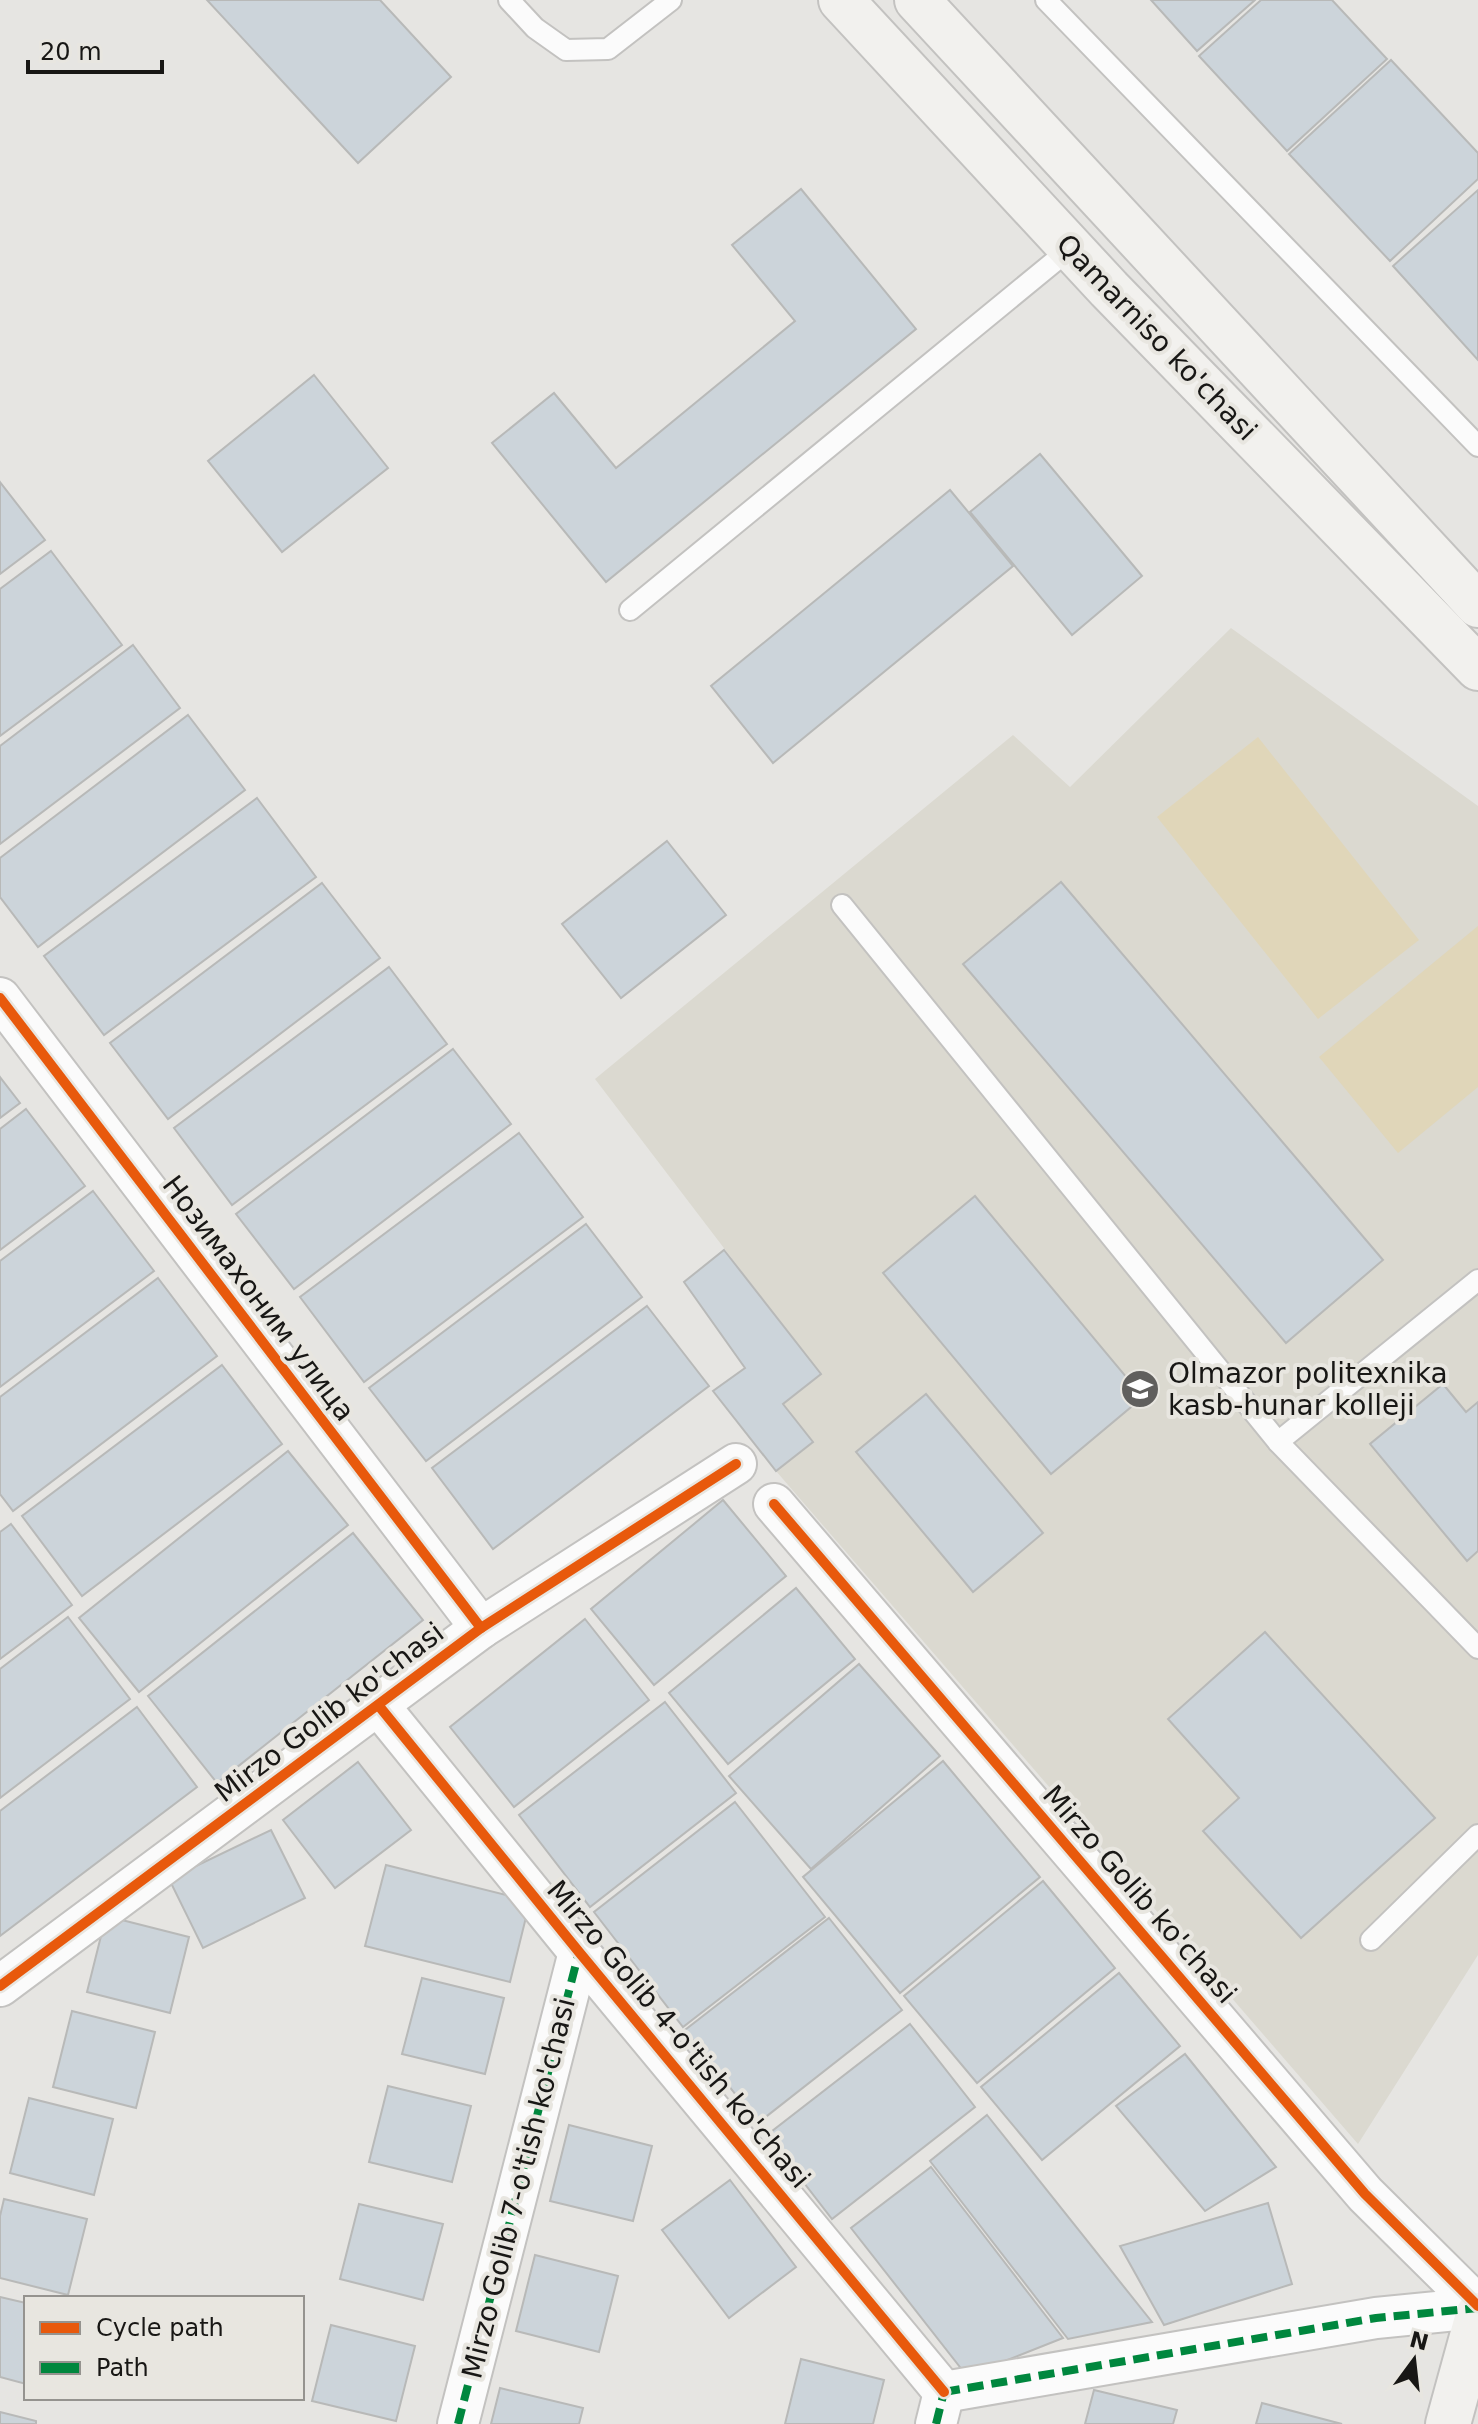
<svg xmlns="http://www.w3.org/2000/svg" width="1478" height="2424" viewBox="0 0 1478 2424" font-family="'DejaVu Sans',sans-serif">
<rect width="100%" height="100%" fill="#e6e5e2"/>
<!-- built -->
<path fill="#dbd9d0" d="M1231,628L1478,806V1955L1358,2144L776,1471L813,1443L783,1404L820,1374L595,1079L1013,735L1070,787Z"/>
<!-- green -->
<g fill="#e0d6b9">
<path d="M1258,737L1419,940L1318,1019L1157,817Z"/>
<path d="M1478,926V1087L1398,1153L1319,1057Z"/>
</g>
<!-- building -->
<g fill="#ccd4da" stroke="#b8b9b8" stroke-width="2">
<path d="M207,0H380L451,77L358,163Z"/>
<path d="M1151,0H1255L1197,51Z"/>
<path d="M1261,0H1332L1387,59L1287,151L1199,56Z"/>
<path d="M1391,60L1478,153V179L1390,261L1289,154Z"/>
<path d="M801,189L916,329L606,582L492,443L554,393L616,468L795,321L732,245Z"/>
<path d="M1478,190V360L1393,266Z"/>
<path d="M314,375L388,468L282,552L208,461Z"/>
<path d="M1040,454L1142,576L1072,635L970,512Z"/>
<path d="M0,482L45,540L0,574Z"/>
<path d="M950,490L1013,566L773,763L711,686Z"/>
<path d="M51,551L122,645L0,736V589Z"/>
<path d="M133,645L180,708L0,844V746Z"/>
<path d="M188,715L245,790L38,947L0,897V858Z"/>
<path d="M257,798L316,877L104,1035L44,956Z"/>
<path d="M667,841L726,915L621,998L562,924Z"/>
<path d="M1061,882L1383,1260L1286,1343L963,964Z"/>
<path d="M322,883L380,958L168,1119L110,1043Z"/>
<path d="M389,967L447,1044L232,1205L174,1128Z"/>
<path d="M453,1049L511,1124L294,1289L236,1214Z"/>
<path d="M0,1077L20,1103L0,1118Z"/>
<path d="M26,1109L85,1186L0,1250V1129Z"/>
<path d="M519,1133L583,1217L364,1382L300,1297Z"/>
<path d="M93,1191L154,1271L0,1387V1261Z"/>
<path d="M975,1196L1143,1397L1051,1474L883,1273Z"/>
<path d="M586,1224L642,1297L426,1461L369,1388Z"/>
<path d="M724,1250L821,1374L783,1404L813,1442L776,1471L713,1391L745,1368L684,1282Z"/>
<path d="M158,1278L217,1356L13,1511L0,1494V1397Z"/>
<path d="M647,1306L709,1386L493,1549L432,1468Z"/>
<path d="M222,1365L282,1444L82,1596L22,1516Z"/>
<path d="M1443,1384L1466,1412L1478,1402V1551L1467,1561L1370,1444Z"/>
<path d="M926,1394L1043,1533L973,1592L856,1452Z"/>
<path d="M288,1451L348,1525L139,1692L79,1618Z"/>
<path d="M723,1500L786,1576L654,1685L591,1609Z"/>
<path d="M11,1524L72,1605L0,1659V1532Z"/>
<path d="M353,1533L423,1620L217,1783L148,1696Z"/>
<path d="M796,1588L855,1659L728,1764L669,1693Z"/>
<path d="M68,1617L130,1699L0,1798V1669Z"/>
<path d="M585,1619L649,1700L514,1807L450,1727Z"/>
<path d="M1265,1632L1435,1818L1301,1938L1203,1831L1239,1798L1168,1719Z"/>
<path d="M859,1664L940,1756L811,1869L729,1776Z"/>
<path d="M665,1702L736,1793L590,1907L519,1815Z"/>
<path d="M137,1707L197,1787L0,1936V1811Z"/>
<path d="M943,1761L1040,1877L900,1993L803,1877Z"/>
<path d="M358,1762L411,1830L335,1888L283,1820Z"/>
<path d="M735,1802L825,1917L683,2027L594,1912Z"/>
<path d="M271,1830L305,1898L203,1948L169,1879Z"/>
<path d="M386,1865L530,1901L510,1982L365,1946Z"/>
<path d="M1043,1881L1115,1968L977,2083L904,1996Z"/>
<path d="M106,1916L189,1937L170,2013L87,1992Z"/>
<path d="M829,1918L902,2010L758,2123L685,2030Z"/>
<path d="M1119,1973L1180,2046L1042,2160L981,2087Z"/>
<path d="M422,1978L504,1998L485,2074L402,2054Z"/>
<path d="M72,2011L155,2032L136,2108L53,2087Z"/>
<path d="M910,2024L975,2107L832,2219L767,2135Z"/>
<path d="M1185,2054L1276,2167L1205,2211L1116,2106Z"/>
<path d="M388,2086L471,2106L452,2182L369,2162Z"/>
<path d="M29,2098L113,2119L94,2195L10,2173Z"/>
<path d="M987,2115L1152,2322L1068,2339L930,2161Z"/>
<path d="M569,2125L652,2146L633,2221L550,2201Z"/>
<path d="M931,2167L1063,2338L967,2376L851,2228Z"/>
<path d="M730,2180L796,2267L729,2318L662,2230Z"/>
<path d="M4,2199L87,2219L68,2295L0,2278V2216Z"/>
<path d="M1268,2203L1292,2284L1164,2325L1120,2246Z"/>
<path d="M359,2204L443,2224L423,2300L340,2279Z"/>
<path d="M535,2255L618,2276L599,2352L516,2331Z"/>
<path d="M0,2297L26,2303V2384L0,2377Z"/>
<path d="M331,2325L415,2346L396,2421L312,2401Z"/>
<path d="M801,2359L884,2380L873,2424H785Z"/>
<path d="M500,2388L583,2408L579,2424H491Z"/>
<path d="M1094,2390L1177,2410L1173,2424H1085Z"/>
<path d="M1262,2403L1342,2424H1256Z"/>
<path d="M0,2412L36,2421V2424H0Z"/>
</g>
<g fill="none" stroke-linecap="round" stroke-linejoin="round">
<defs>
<g id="lane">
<path d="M509,0L535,28L566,50L608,49L671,0"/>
<path d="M1046,0L1478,446"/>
<path d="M630,610L1071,248"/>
<path d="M842,905L1278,1442L1478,1648"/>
<path d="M1278,1442L1478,1280"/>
<path d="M1371,1940L1478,1835"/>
</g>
<g id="street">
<path d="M0,998L481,1628"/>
<path d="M774,1504L1365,2194L1478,2306"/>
<path d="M379,1706L579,1952L944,2392"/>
<path d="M0,1986L481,1628L736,1464"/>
<path d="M944,2392L1376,2318L1478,2308"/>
<path d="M458,2424L579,1952"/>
<path d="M936,2424L944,2392"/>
</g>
<g id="secondary">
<path d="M841,0L1109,289L1478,668"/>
<path d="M917,0L1478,605"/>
<path d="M1448,2424L1478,2315"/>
</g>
</defs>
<!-- lane casing -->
<use href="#lane" stroke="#c3c2c0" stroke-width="24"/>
<!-- street casing -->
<use href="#street" stroke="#c3c2c0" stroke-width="44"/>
<!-- secondary casing -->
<use href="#secondary" stroke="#c3c2c0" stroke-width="48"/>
<!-- lane -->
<use href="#lane" stroke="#fbfbfb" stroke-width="20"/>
<!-- street -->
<use href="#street" stroke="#fbfbfb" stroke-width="40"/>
<!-- secondary -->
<use href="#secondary" stroke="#f2f1ee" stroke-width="44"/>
<!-- quiet -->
<g stroke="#00873e" stroke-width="8" stroke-dasharray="16 8" stroke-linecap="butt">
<path d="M944,2392L1376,2318L1478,2308"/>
<path d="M458,2424L579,1952"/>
<path d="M936,2424L944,2392"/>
</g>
<defs>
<g id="cycleway">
<path d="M0,998L481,1628"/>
<path d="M774,1504L1365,2194L1478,2306"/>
<path d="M379,1706L579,1952L944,2392"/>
<path d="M0,1986L481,1628L736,1464"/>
</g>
</defs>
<!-- cycleway casing -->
<use href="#cycleway" stroke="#e8e6e0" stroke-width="15"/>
<!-- cycleway -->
<use href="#cycleway" stroke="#e8590c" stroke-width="10"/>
</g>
<!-- icons -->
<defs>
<symbol id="university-disc" viewBox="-11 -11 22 22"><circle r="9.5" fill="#605f5d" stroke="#e8e6e0"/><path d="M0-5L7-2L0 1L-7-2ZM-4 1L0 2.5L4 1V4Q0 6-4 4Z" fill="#fff"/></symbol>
</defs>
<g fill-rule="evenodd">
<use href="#university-disc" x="1118" y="1367" width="44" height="44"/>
</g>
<g text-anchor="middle" stroke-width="8" stroke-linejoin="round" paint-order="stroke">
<!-- street labels -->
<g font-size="28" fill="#181715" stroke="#e8e6e0">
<text transform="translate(1157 337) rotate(46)" y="10">Qamarniso ko'chasi</text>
<text transform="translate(259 1298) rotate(53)" y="10">Нозимахоним улица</text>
<text transform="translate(329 1712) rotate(-37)" y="10">Mirzo Golib ko'chasi</text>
<text transform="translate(1140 1894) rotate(49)" y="10">Mirzo Golib ko'chasi</text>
<text transform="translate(679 2034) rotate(50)" y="10">Mirzo Golib 4-o'tish ko'chasi</text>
<text transform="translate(518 2188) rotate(-76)" y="10">Mirzo Golib 7-o'tish ko'chasi</text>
</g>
<!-- poi labels -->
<g font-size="28" fill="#181715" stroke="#e8e6e0" text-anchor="start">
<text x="1168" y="1383">Оlmazor politexnika<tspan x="1168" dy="32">kasb-hunar kolleji</tspan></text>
</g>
</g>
<!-- legend -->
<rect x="24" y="2296" width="280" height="104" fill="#e8e6e0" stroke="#95938f" stroke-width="2"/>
<rect x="40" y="2322" width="40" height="12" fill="#e8590c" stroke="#95938f" stroke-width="2"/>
<text x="96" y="2336" font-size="24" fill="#181715">Cycle path</text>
<rect x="40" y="2362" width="40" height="12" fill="#00873e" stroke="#95938f" stroke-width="2"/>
<text x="96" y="2376" font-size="24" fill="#181715">Path</text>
<!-- north arrow -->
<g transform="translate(1414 2360) rotate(15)" stroke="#e8e6e0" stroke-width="6" paint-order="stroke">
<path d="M0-6L14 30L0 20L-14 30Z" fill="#181715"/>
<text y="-12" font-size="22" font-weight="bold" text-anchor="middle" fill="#181715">N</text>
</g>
<!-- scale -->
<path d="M28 60v12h134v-12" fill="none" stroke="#181715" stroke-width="4"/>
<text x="40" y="60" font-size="24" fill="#181715" stroke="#e8e6e0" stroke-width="6" paint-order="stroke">20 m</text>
</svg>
